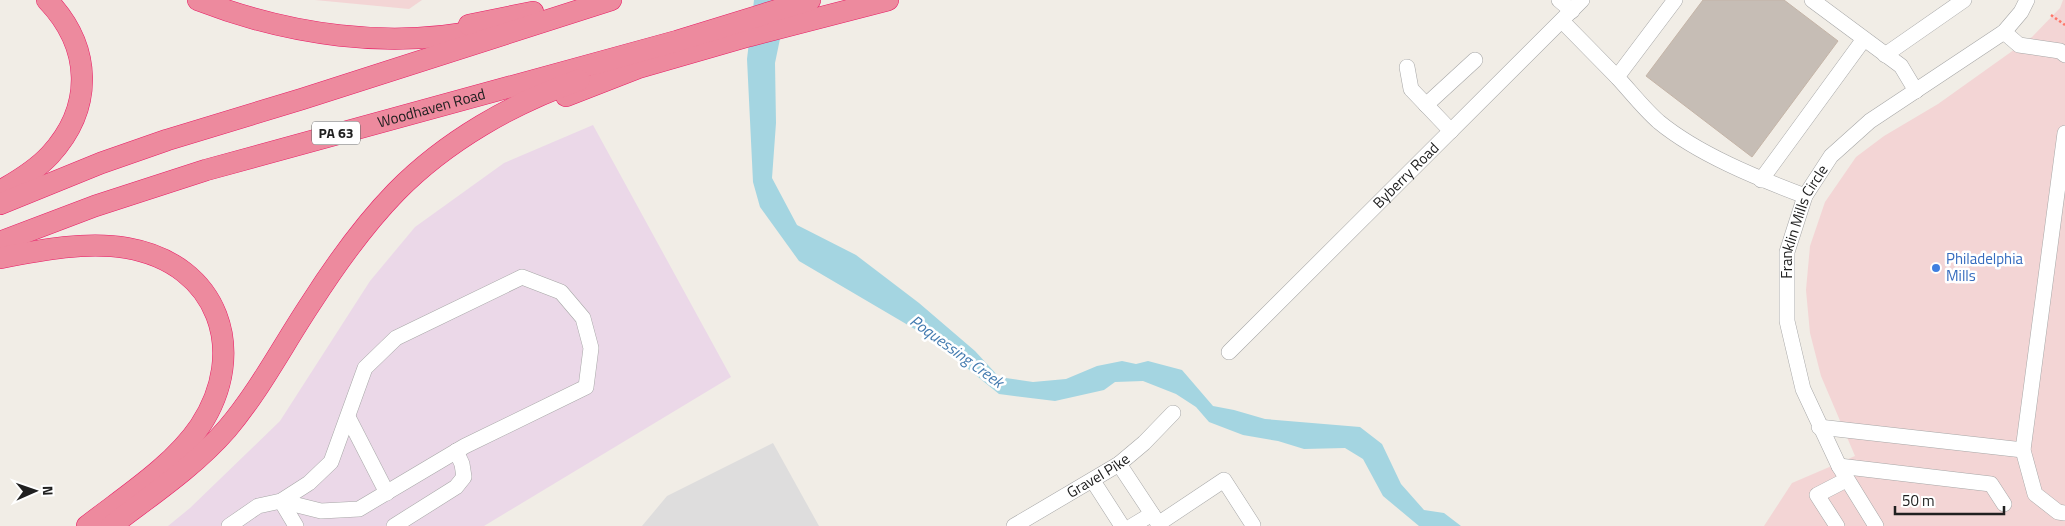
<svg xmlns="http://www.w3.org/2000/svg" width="2065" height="526" viewBox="0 0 2065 526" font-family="'Titillium Web',sans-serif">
<rect width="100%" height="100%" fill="#f1ede6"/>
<!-- residential -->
<path fill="#dedddd" d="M773,443L819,526H642L667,496Z"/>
<!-- commercial -->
<g fill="#f3d5d5">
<path d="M315,0H422L409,9Z"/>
<path d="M2063,0H2065V526H1764L1792,483L1855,456L1821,376L1810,333L1806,290L1810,246L1825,202L1856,157L1884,136L1938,104L2032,37L2060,8Z"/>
</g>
<!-- industrial -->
<path fill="#ebd8e8" d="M593,125L731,377L484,526H168L190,508L280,421L370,281L415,227L504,163Z"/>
<!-- water -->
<path fill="#a4d5e1" d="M754,0H788L775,63L776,123L772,178L797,225L856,255L919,303L975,351L999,377L1033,382L1066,379L1097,366L1122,361L1136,364L1148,361L1182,370L1213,406L1234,410L1265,419L1360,427L1382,444L1401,484L1424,510L1444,513L1461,526H1419L1383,496L1363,459L1345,448L1304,449L1278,441L1243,435L1209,422L1196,407L1176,394L1143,381L1115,382L1104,390L1055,401L999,394L930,338L799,261L760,207L753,182L747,59Z"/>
<!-- building -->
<path fill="#c6bdb5" stroke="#c4b4a7" d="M1703,0H1784L1838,41L1752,157L1646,76Z"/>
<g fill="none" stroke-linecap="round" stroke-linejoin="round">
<defs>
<g id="minor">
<path d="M1559,0L1572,11"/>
<path d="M1675,0L1617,77C1631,92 1644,109 1659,122C1698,154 1757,178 1805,196"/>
<path d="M1812,0L1901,66L1916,91"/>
<path d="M1562,21L1617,77"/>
<path d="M2004,32L2019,45L2060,51L2065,55"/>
<path d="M1885,55L1964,0"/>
<path d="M1407,67L1411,89L1451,131"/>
<path d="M1426,105L1475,60"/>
<path d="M2065,133L2023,450L2035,494L2058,512L2065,513"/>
<path d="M1761,180L1864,39"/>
<path id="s1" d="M1229,352L1582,0"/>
<path d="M348,417L387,493"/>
<path d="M1819,427L2023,450"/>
<path d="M1119,464L1160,526"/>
<path d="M1839,466L1991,484L2004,504"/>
<path d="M1093,481L1122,526"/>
<path d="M281,501L296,526"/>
<path d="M1158,524L1224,480L1253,525"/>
<path d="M229,526L258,506L281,501L309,483L331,462L365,368L396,338L522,277L561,292L583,318L591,348L586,387L465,446L359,509L321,511L281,501"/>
<path d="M394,526L456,487L464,477L462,464L456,451"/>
<path id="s2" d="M1014,526L1119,464L1144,443L1173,413"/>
<path d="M1132,526L1152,514"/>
<path d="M1837,526L1817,495L1846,480"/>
<path id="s3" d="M1876,526L1839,466L1803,389L1787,321V252L1805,196L1831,156L1870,121L2004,32L2021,12L2027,0"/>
</g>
<g id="highway">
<path d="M198,0C288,35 390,50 486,29"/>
<path d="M469,25L533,12"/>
<path d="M566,96L638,68L749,36L888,0"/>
<path d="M0,191C18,181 36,170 50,155C94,107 92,47 47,0"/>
<path d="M0,204L101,163L167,140L302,99L611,0"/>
<path id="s4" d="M0,242L95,206L206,170L677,41L810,0"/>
<path d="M0,258C41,250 86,241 127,248C219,264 249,352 200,426C173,466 124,497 87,526"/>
<path d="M111,526C150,496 194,467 227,429C260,390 283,345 311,303C336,264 364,225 396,192C446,141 513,103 579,80"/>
</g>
</defs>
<!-- minor casing -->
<use href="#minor" stroke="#a7a7a7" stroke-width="16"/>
<!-- highway casing -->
<use href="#highway" stroke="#e71c65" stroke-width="22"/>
<!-- path -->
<path stroke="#ff7669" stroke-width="2.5" stroke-dasharray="2.5 2.5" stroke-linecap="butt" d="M2051,15L2065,25"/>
<!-- minor -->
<use href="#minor" stroke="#fff" stroke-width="15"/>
<!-- highway -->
<use href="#highway" stroke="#ed8a9e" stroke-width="21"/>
</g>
<!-- markers -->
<circle fill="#3f7fe0" stroke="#fff" stroke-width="2" cx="1936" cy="268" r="5"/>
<g text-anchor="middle" stroke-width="5" stroke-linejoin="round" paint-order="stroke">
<!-- shield labels -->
<rect fill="#fff" stroke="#636363" stroke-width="1" x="312" y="121.5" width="48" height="23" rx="4"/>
<g font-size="14" font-weight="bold" fill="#202020">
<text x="336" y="138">PA 63</text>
</g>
<!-- street labels -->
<g font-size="15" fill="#202020" stroke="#fff">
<text dy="5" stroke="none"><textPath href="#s4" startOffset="452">Woodhaven Road</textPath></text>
<text dy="5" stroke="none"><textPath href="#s1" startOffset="250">Byberry Road</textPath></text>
<text dy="5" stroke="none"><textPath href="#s3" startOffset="328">Franklin Mills Circle</textPath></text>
<text dy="5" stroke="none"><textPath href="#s2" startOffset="98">Gravel Pike</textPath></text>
</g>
<!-- shop labels -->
<g font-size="15" fill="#366cbe" stroke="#fff" text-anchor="start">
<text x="1946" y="264">Philadelphia<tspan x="1946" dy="17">Mills</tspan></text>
</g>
<!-- water labels -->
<g font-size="16" font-style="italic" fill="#427aaf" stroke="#fff">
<text transform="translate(957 351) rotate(36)" y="6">Poquessing Creek</text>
</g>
</g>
<!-- north arrow -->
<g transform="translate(35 491) rotate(88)" stroke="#ffffff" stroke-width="4" paint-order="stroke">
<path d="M0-4L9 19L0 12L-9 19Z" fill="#202020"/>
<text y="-8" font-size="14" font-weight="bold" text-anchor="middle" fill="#202020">N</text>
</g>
<!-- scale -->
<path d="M1895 506v8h109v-8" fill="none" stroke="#202020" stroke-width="2.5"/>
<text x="1902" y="506" font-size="15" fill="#202020" stroke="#ffffff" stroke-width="4" paint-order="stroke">50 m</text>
</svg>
